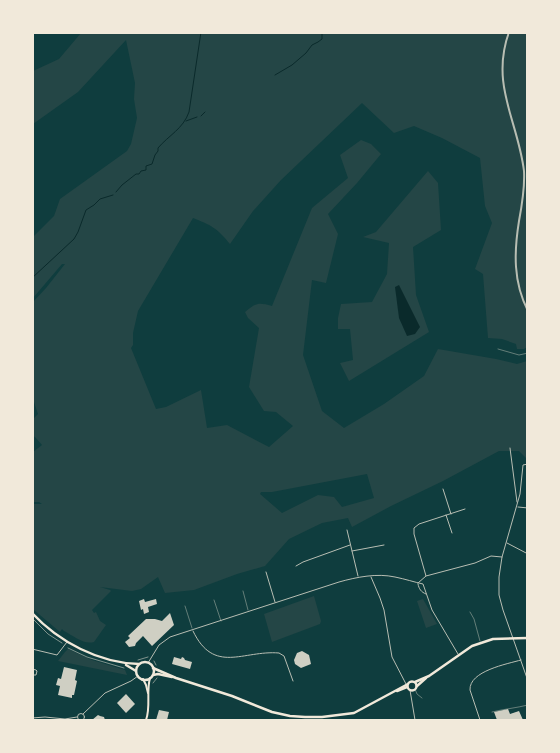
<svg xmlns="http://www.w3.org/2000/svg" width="560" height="753" viewBox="0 0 560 753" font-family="Mulish,sans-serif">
<rect width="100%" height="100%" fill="#0f3d3e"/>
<!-- green -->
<g fill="#244646" fill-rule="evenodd">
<path d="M81,33H527V347L524,349H517L516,344L502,339L488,338L483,274L475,269L492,223L485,206L480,158L442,138L414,126L394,133L362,103L281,180L253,211L230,244C217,228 211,225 193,218L138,311L133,333V345L131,348L156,409L166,407L201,390L207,428L227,425L269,447L293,426L276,412L264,411L249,387L259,328L248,318L245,312C256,303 258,302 272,306L312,208L348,178L340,155L361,140L371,144L381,154L357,183L328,214L338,234L326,283L312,280L303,355L322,411L344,428L384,404L424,376L438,349L496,359L517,364L527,361V459L519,451H499L443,481L391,506L352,527L348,518L322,523L289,539L265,566L237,574L194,590L165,593L158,577L141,589L132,591L100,587L110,590L111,591L92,610L94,613L96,612L100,621L106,625L94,642C84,645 74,636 64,631L62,629L60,632L34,610L33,608V504H42L39,502H33V452L42,445L35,437L33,436V419L38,414L33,399V302L46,288L65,264H62L33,298V237L54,216L60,199L127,151L131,144L137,118L134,99L135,83L126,40L78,92L33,124V71L59,59ZM367,474L374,498L342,507L334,497L318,495L282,513L260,494L261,492H272Z"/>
<path d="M428,171L438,183L441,230L413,247L416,295L429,332L349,381L340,363L353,360L350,329H338V318L341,304L372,302L387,274L389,243L363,237L376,232Z"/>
<path d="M314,596L321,621L320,624L272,642L264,614Z"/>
<path d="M423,599L437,624L426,628L417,601Z"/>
<path d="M68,649L92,660L125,670L127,675L58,661L65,652Z"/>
</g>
<!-- water -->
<path fill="#0a2a2b" d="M399,285L420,327L415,334L407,336L399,318L395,287Z"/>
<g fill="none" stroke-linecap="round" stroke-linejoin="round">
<!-- stream -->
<g stroke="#0a2a2b" stroke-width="1">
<path d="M275,75L292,65L306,53L312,45L318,42L322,39V32"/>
<path d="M201,116L205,112"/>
<path d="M186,121L197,117"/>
<path d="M116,192L122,185L136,174H139L141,171L146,170V166L152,164L155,155L158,151V148C169,135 183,129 189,112L201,32"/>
<path d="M32,278L74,239L78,232L86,210L94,205L100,199L113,195"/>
</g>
</g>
<!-- building -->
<g fill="#cfcfc3">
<path d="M144,599L145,602L156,599L157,604L148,607L149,612L144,614L143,609L141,610L139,601Z"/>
<path d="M170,613L174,625L152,646L143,636L136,643L135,646L129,647L125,642L130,638L128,636L146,619H155L162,621Z"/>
<path d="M302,651L309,655L311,664L301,668L295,664L294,660L297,653Z"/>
<path d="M174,657L181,659L182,657L184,658L185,660L192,662L190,669L172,664Z"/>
<path d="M64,667L77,670L75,680L77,681L74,695H72V698L58,695L60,686L56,685L58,678L61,679Z"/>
<path d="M126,694L135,704L126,713L117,703Z"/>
<path d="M508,709L510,714L519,711L523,720H497L494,712Z"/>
<path d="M159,710L169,712L167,720H156Z"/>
<path d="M98,715L100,716L104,717L105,720H92Z"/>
</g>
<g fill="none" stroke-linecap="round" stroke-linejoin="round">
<!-- path -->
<g stroke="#f1e9da" stroke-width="0.5">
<path d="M34,620L48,634L62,643"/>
<path d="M68,648L87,657L124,668"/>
<path d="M138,660L148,657"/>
<path d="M154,661L156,665"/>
<path d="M153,683L157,678"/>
</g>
<!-- service -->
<g stroke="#b8beb3" stroke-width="0.5">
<path d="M498,349L519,355L528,353"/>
<path d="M243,591L248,610"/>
<path d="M214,600L221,621"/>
<path d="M185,606L192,628"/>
<path d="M470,612L474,619L480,641"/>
<path d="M415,689L417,694L422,698"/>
<path d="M492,712C504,709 516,708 528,705"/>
</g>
<!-- minor -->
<g stroke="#b8beb3" stroke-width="1">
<path d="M510,448L517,502"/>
<path d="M528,464L523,465L520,494L502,557L499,577V595L503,610L528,681"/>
<path d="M443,489L451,514"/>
<path d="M518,507L528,508"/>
<path d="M446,515L452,533"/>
<path d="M347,530L358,576"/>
<path d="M507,543L528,554"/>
<path d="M352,551L384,545"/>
<path d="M296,566L303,562L350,545"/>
<path d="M266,572L275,602"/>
<path d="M426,576L475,563L491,556L502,557"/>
<path d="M371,577L380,598L384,610L392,657L406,684"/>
<path d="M418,583L426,576L414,534V528L419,524L465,509"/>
<path d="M418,584C419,589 421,592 426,594"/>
<path d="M193,631C214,675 243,650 279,653L284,656L293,681"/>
<path d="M32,649L57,655L67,642"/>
<path d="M148,663L159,645L170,637L339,582C357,577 377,573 395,577C405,579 414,582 423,584L432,610L458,654"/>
<path d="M32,669L36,670L37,671L36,675H32"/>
<path d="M410,690L415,720"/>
<circle cx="81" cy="717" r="3.5"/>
<path d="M83,714L105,693L131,681L138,676"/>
<path d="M32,718L45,717L65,719L77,717"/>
<path d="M480,720L470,690C469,671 507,664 521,660"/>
</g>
<!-- tertiary -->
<path stroke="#b8beb3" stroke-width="2" d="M509,32C490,85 518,121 524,171C525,188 522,205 519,221C514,252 513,282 528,311"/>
<!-- secondary -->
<g stroke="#f1e9da" stroke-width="2">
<path d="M143,679L146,685L148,693"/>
<path d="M146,720C151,707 146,692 150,678"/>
</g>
<!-- primary -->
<g stroke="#f1e9da" stroke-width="2.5">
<path d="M32,613C59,642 99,663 139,664"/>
<circle cx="145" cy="671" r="9"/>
<path d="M126,665L136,671"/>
<path d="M153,668L176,678L232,696L272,712L290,716L305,717H322L354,713L408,684"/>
<path d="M153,675L158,674L172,677"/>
<circle cx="412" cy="686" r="4.5"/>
<path d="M415,682L429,676L472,646L493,639L528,638"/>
<path d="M417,686L426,678"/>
<path d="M397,691L407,687"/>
</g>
</g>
<!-- border -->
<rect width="560" height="753" fill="none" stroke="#f1e9da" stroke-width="68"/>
</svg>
